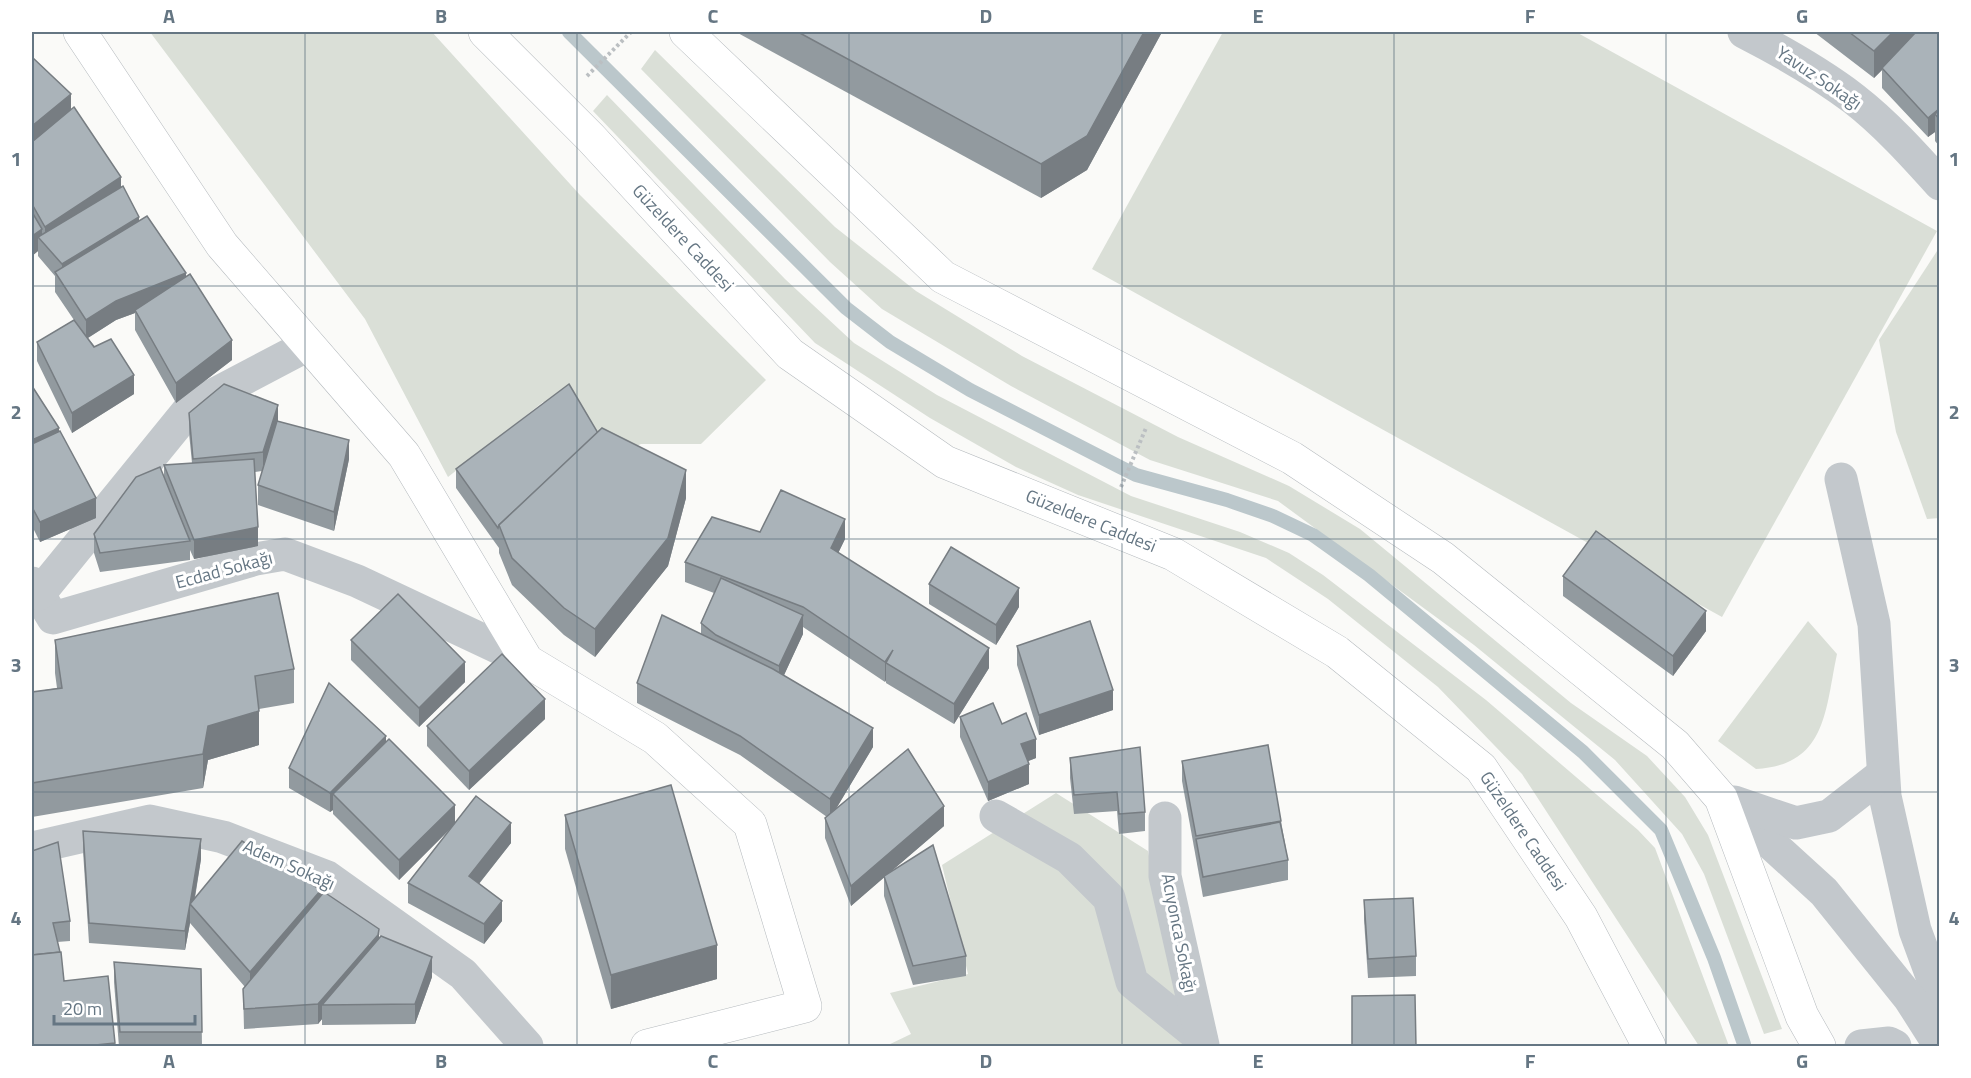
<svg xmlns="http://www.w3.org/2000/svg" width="1971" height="1078" viewBox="0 0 1971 1078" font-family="'Titillium Web',sans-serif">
<rect width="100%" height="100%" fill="#fafaf8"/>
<!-- green -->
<g fill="#dadfd7">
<path d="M150,32H432L580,195L766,380L701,444H641L617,455L575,404L543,402L448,477L365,319Z"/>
<path d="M1223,32H1576L1937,231L1722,617L1092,269Z"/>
<path d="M655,50L835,227L916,291L1022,356L1178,437L1289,486L1360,529L1571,703L1647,756L1685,797L1708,835L1782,1029L1764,1034L1704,874L1682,834L1615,760L1474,645L1278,501L1150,460L1011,386L882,309L830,262L641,69Z"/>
<path d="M607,95L785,279L854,343L937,395L1131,496L1240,532L1289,553L1323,575L1486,700L1638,830L1655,848L1729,1046H1699L1522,774L1438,687L1328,599L1266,558L1078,495L1016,467L930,418L815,343L593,111Z"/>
<path d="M1939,248L1940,518L1927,519L1896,432L1879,340Z"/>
<path d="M1808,621L1837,654C1825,710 1827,765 1756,769L1718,741Z"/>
<path d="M1056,793L1148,851L1187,1046H886L911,1034L890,993L968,974L942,865Z"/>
</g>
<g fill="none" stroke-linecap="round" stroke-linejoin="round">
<!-- stream -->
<path stroke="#bbc7cb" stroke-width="14" d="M569,32L846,308L890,342L970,390L1118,466L1136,475L1227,500L1273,516L1313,535L1369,575L1583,752L1661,830L1714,958L1744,1044"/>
<defs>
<g id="major">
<path d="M80,32L222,245L404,455L527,661L655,738L750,824L805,1006L647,1046"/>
<path d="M485,32L591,138L790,354L945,462L1173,554L1337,652L1481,768L1581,917L1649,1046"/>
<path d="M686,32L943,277L1292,458L1443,558L1675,745L1721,798L1802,1016L1819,1046"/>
</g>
</defs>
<!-- major casing -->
<use href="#major" stroke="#b5babe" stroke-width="34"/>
<!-- path -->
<g stroke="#bbbfc2" stroke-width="4" stroke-dasharray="3 3" stroke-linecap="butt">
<path d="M587,76L631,32"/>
<path d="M1121,487L1146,428"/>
</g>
<!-- minor -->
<g stroke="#c3c8cc" stroke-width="33">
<path d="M1744,32C1781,51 1820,73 1854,99C1885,123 1913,154 1940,184"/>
<path d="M1841,479L1874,624L1885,796L1915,930L1940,998"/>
<path d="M32,583L53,618L256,559L285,554L357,581L527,661"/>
<path d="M39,594L192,406L308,345"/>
<path d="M1721,798L1824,892L1910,999L1940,1046"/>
<path d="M1734,802L1796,823L1829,816L1883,774"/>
<path d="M996,816L1069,858L1109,898L1132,982L1201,1038"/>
<path d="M1165,818V876L1203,1045"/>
<path d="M32,848L150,821L223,837L327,877L463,974L527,1046"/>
<path d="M1861,1046L1889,1043L1895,1046"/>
</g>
<!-- major -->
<use href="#major" stroke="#fff" stroke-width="33"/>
</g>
<!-- wall -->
<g fill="#929a9f">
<path d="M736,32H1162L1087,170L1041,198Z"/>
<path d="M1814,32H1940V147L1935,141V132L1928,137L1882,88V70L1874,78Z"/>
<path d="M32,57L71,110L121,187L139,221L186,276L232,360L176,403L135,330V313L116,320L88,338L134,394L72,433L37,361V342L74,320L55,292V276L38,256V251L32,256Z"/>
<path d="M32,386L59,431L96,518L40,542L32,526Z"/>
<path d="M189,413L278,422L349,459L334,531L258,505V485L262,471L255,472L258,546L194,559L190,550V560L100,572L94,553V534L164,476V465L192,463L189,433Z"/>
<path d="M598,433L686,498L668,566L595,657L564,635L512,585L499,553V548L456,488V469Z"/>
<path d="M760,532L845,539L838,553L989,668L954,724L886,683V680L885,682L803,627V634L784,675L873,747L835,810L944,826L890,872L966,956V976L913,985L884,896V877L851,906L825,838V818L827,817L740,755L637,703V683L701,634V623L714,593L685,582V562Z"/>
<path d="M1563,576L1706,631L1673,676L1563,596Z"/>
<path d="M929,584L1019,607L996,645L929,604Z"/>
<path d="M55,640L294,669V703L259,709V745L208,760L203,788L32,817V692L57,688L55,673Z"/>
<path d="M351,640L465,682L419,727L351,660Z"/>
<path d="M1017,646L1113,710L1039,735L1017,665Z"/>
<path d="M960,717L1002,724L1036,758L1028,761L1029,784L988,801L960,737Z"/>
<path d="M545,719L469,790L427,746V726Z"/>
<path d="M386,742L455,823L511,843L479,884L502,921L484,944L408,903V883L452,827L399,880L333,814V810L330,812L289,788V768Z"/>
<path d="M1070,758L1145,812V831L1119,834L1117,811L1074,814L1070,778Z"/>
<path d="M1182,761L1281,821L1288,860V880L1203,897L1182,781Z"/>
<path d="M565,815L717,979L611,1009L565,849Z"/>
<path d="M83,831L201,859L195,898L321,895L432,977L415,1024L322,1025V1019L318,1024L244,1029L243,989L245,987L190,923L185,950L89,943L83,851Z"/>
<path d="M32,851L70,921V941L57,942L64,981L115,1043V1047H32Z"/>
<path d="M1364,900L1416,956V976L1368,978L1364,920Z"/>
<path d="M114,962L201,969L202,1047H119L114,982Z"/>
</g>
<!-- shaded-wall -->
<g fill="#777d82">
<path d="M1144,32H1162L1087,170L1041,198V164Z"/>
<path d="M1893,32H1920L1882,68V70L1874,78V51Z"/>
<path d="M71,94V122L32,154V126Z"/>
<path d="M1940,108V120L1935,114V132L1928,137V118Z"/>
<path d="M121,177V196L45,244V227Z"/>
<path d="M139,217V237L62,282V264Z"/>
<path d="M42,229V241L38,237V251L32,256V236Z"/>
<path d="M186,273V292L135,310V313L116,320L86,339V320L116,301Z"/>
<path d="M232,340V360L176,403V383Z"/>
<path d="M134,375V394L72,433V413Z"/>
<path d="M278,405V425L263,471V452Z"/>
<path d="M59,428V447L32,460V440Z"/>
<path d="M349,440V459L334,531V512Z"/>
<path d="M686,470V498L668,566L595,657V629Z"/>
<path d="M96,498V518L40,542V522Z"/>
<path d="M845,519V539L831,568V548Z"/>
<path d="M258,527V546L194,559V540Z"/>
<path d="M1019,588V607L996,645V625Z"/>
<path d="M1706,611V631L1673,676V656Z"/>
<path d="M803,615V634L779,686V666Z"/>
<path d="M989,648V668L954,724V704Z"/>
<path d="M893,650L886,663V680L885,682V662Z"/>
<path d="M465,662V682L419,727V708Z"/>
<path d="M1113,690V710L1039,735V715Z"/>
<path d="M545,699V719L469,790V771Z"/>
<path d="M259,711V745L208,760L203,788V754L208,726Z"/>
<path d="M873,728V747L830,819V799Z"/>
<path d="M386,736V756L333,794V810L330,812V793Z"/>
<path d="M1036,739V758L1021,764V744Z"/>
<path d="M1029,764V784L988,801V782Z"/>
<path d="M455,805V824L399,880V860Z"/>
<path d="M944,806V826L851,906V886Z"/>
<path d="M511,823V843L469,896V876Z"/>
<path d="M201,839V859L193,907L190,904Z"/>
<path d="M321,890V910L250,992V972Z"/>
<path d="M502,901V921L484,944V924Z"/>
<path d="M190,904V923L185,950V931Z"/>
<path d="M379,929V948L322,1005V1019L318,1024V1004Z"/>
<path d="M717,945V979L611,1009V975Z"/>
<path d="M432,957V977L415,1024V1004Z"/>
</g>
<!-- building -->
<g fill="#aab3b9" stroke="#777d82" stroke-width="1.5">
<path d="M798,32H1144L1087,136L1041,164Z"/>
<path d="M1849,32H1893L1874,51Z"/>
<path d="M1916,32H1940V108L1928,118L1882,68Z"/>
<path d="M32,57L71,94L32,126Z"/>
<path d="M74,107L121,177L45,227L32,204V142Z"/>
<path d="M1940,110V120L1935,114Z"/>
<path d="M123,186L139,217L62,264L38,237Z"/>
<path d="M32,212L42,229L32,236Z"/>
<path d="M147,216L186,273L116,301L86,320L55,272Z"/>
<path d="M190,274L232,340L176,383L135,310Z"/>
<path d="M74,320L94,347L111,339L134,375L72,413L37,342Z"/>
<path d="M224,384L278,405L263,452L193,459L189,413Z"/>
<path d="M569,384L598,433L499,525L498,528L456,469Z"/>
<path d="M32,386L59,428L32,440Z"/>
<path d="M277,421L349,440L334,512L258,485Z"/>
<path d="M602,428L686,470L668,538L595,629L564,608L512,558L499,525Z"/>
<path d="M60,431L96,498L40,522L32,507V444Z"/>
<path d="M254,459L258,527L194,540L164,465Z"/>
<path d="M160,467L190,541L100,553L94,534L136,477Z"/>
<path d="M781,490L845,519L831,548L989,648L954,704L886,663L893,650L885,662L803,607L685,562L712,517L760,532Z"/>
<path d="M1596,531L1706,611L1673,656L1563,576Z"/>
<path d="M951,547L1019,588L996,625L929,584Z"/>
<path d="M721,578L803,615L779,666L716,635L701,623Z"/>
<path d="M278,593L294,669L255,676L259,711L208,726L203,754L32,783V692L62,688L55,640Z"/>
<path d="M398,594L465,662L419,708L351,640Z"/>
<path d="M662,615L773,669L873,728L830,799L740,736L637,683Z"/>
<path d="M1090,621L1113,690L1039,715L1017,646Z"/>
<path d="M502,654L545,699L469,771L427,726Z"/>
<path d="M329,683L386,736L330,793L289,768Z"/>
<path d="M993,703L1002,724L1026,713L1036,739L1021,744L1029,764L988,782L960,717Z"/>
<path d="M389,739L455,805L399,860L333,794Z"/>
<path d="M1268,745L1281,821L1196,836L1182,761Z"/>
<path d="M1140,747L1145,812L1119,814L1117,792L1074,795L1070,758Z"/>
<path d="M908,749L944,806L851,886L825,818Z"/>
<path d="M671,785L717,945L611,975L565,815Z"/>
<path d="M476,796L511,823L469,876L502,901L484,924L408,883Z"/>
<path d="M1280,822L1288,860L1203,877L1196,839Z"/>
<path d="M83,831L201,839L190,904L242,841L321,890L250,972L190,904L185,931L89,923Z"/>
<path d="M58,842L70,921L53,923L60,952L32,955V851Z"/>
<path d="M933,845L966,956L913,966L884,876Z"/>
<path d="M324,892L379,929L378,935L318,1004L244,1009L243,989Z"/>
<path d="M1413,898L1416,956L1368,959L1364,900Z"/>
<path d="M381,936L432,957L415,1004L322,1005Z"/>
<path d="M61,952L64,981L108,976L115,1043L76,1047H32V955Z"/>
<path d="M114,962L201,969L202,1032H120Z"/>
<path d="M1415,995L1416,1047H1352V996Z"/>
</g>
<!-- grid -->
<path fill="none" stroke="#657683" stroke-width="1.5" stroke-opacity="0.55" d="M305,32V1046M577,32V1046M849,32V1046M1122,32V1046M1394,32V1046M1666,32V1046M32,286H1940M32,539H1940M32,792H1940"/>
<g text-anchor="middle" stroke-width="6" stroke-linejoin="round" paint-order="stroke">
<!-- street labels -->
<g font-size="18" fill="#657683" stroke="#fff">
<text transform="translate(1819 78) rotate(34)" y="6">Yavuz Sokağı</text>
<text transform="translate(683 238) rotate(47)" y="6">Güzeldere Caddesi</text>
<text transform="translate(1091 521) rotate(22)" y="6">Güzeldere Caddesi</text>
<text transform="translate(224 570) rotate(-15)" y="6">Ecdad Sokağı</text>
<text transform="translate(1523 831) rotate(56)" y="6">Güzeldere Caddesi</text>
<text transform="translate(289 865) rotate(24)" y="6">Adem Sokağı</text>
<text transform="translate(1179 933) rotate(79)" y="6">Acıyonca Sokağı</text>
</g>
</g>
<!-- border -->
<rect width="1971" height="1078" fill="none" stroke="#ffffff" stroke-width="66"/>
<!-- scale -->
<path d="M54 1015v9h141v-9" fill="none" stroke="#657683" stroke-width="3"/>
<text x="63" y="1015" font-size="18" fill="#657683" stroke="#ffffff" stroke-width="4.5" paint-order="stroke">20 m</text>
<rect x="33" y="33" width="1905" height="1012" fill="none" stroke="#657683" stroke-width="2"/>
<g font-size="20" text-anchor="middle" font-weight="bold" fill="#657683">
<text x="169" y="23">A</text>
<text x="441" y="23">B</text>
<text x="713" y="23">C</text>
<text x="986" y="23">D</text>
<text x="1258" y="23">E</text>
<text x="1530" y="23">F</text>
<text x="1802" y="23">G</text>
<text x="16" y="166">1</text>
<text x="1954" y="166">1</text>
<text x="16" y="419">2</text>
<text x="1954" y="419">2</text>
<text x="16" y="672">3</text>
<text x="1954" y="672">3</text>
<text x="16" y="925">4</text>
<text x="1954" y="925">4</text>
<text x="169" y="1068">A</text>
<text x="441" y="1068">B</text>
<text x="713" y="1068">C</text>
<text x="986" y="1068">D</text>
<text x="1258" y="1068">E</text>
<text x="1530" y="1068">F</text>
<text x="1802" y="1068">G</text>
</g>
</svg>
